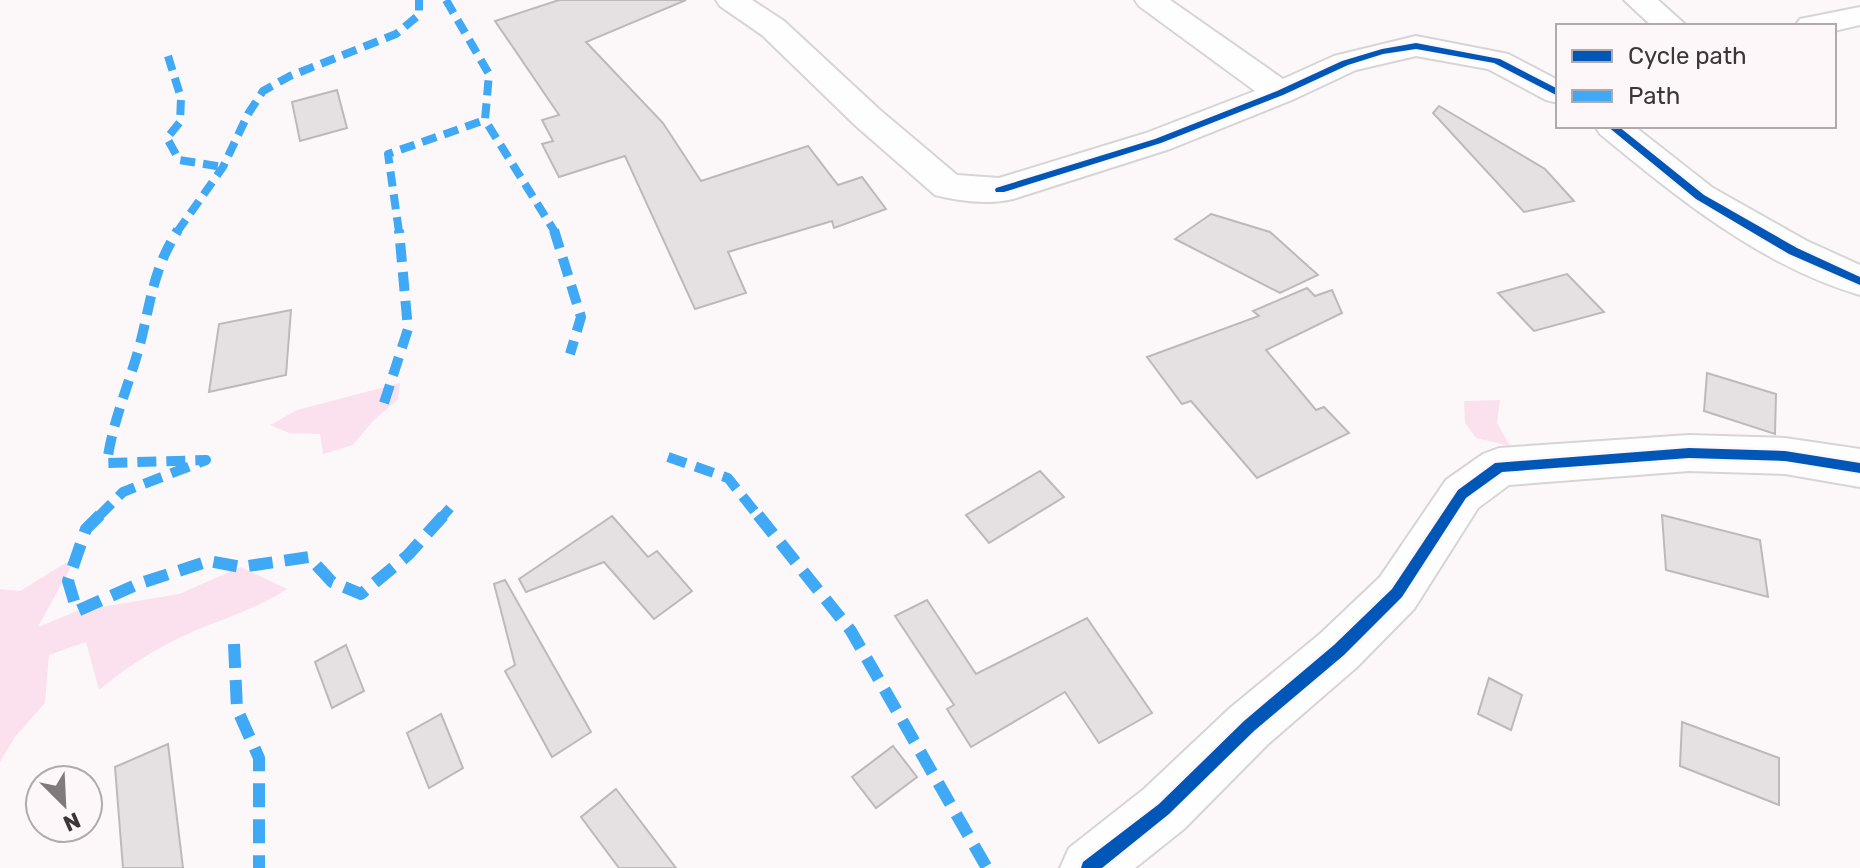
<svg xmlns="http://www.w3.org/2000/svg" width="1860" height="868" viewBox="0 0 1860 868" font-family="Rubik,sans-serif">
<rect width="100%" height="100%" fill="#fcf8fa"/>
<!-- green -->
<g fill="#fbe1ee">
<path d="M400,383L398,399L372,422L353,445L323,454L320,434L289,433L270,425L297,410Z"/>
<path d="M1500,400L1497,423L1510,446L1476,438L1465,423L1464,401Z"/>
<path d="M77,556L38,627L77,611L179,594L241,567L287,589C255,610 224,618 190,633C156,648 127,667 99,690L86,642L49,655L45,703L15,737L0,762V589L20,591Z"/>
</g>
<!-- building -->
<g fill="#e5e1e3" stroke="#bdb9bb" stroke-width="2">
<path d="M559,0H686L586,42L663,123L701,181L808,146L838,185L862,177L886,209L834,228L832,221L728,252L746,293L695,309L625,156L559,177L542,144L553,141L542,120L559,115L495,21Z"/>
<path d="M337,90L347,128L300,141L292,102Z"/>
<path d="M1439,106L1545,169L1574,201L1524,212L1433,113Z"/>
<path d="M1211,214L1270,232L1318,275L1280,293L1175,239Z"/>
<path d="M1567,274L1604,312L1534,331L1498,293Z"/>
<path d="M1307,288L1315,296L1332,290L1342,313L1266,350L1316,410L1324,407L1349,433L1257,478L1191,401L1182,404L1147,357L1259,316L1253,311Z"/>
<path d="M291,310L286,375L209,392L219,324Z"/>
<path d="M1707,373L1776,394L1775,434L1704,411Z"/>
<path d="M1040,471L1064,497L989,543L966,515Z"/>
<path d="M1662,515L1760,540L1768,597L1666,570Z"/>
<path d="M612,516L648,557L657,551L692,591L654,619L604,562L526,592L519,579Z"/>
<path d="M505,580L591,732L552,757L505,671L515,665L494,584Z"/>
<path d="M927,600L976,674L1087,618L1152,713L1099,743L1065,692L971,747L947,709L954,705L895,616Z"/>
<path d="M346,645L364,691L332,708L315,662Z"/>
<path d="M1489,678L1522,695L1511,730L1478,714Z"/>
<path d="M441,714L463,768L429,788L407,733Z"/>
<path d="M1682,722L1779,758V805L1680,766Z"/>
<path d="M168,744L183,868H123L115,767Z"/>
<path d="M893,746L917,777L876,808L852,777Z"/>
<path d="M616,789L676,868H619L581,817Z"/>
</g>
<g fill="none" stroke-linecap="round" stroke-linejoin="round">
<defs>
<g id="minor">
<path d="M716,0H752L784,21L880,110L957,175L999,178L1146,133L1255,91L1139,6L1135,0H1170L1283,79L1334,56L1416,36L1508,54L1558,80V103L1546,100L1488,69L1416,56L1356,70L1292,100L1170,149L1013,199C989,205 959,201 935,195L856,126L762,35L720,6Z"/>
<path d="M1624,0H1658L1687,26H1652Z"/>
<path d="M1860,7V25L1834,31V26H1795L1800,19Z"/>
<path d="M1595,126H1634L1713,188L1807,241L1860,265V295C1761,266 1678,198 1600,134Z"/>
<path d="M1689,435L1785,438L1860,449V487L1785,474L1689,471L1509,485L1478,508L1414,609L1357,667L1268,744L1184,829L1135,868H1060L1069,848L1144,789L1230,708L1321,633L1380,577L1446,480L1483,454L1499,448Z"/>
</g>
</defs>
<!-- minor casing -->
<use href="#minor" stroke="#d8d4d6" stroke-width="4"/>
<!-- minor -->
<use href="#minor" fill="#fffefe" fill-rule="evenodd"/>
<!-- quiet-far2 -->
<g stroke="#3fa9f5" stroke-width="8" stroke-dasharray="15 8" stroke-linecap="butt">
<path d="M446,0L489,74L485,120L555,232"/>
<path d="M168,56L181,98L180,122L167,138L179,160L223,167"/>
<path d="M177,232L223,167L248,114L263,91L290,76L396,34L419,15V0"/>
<path d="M399,232L388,154L485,120"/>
</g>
<!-- quiet-far1 -->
<g stroke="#3fa9f5" stroke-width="10" stroke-dasharray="19 10" stroke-linecap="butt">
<path d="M554,230L581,317L570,354"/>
<path d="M384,403L408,329L399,230"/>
<path d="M668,457L728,478L759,517"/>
<path d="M98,517L123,492L206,460L107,463C112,423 128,387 139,348C151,303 152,271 178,230"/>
<path d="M442,517L450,508"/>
</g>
<!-- quiet -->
<g stroke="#3fa9f5" stroke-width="12" stroke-dasharray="24 12" stroke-linecap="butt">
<path d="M100,515L86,529L68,581L77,611L138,584L209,561L241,567L309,557L332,582L361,594L408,555L444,515"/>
<path d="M758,515L851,631L987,868"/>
<path d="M234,644L237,709L259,758V868"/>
</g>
<defs>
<g id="cycleway">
<path d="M1416,43L1500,59L1558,89V96L1494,63L1416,49L1383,54L1348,65L1283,95L1161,143L1004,192H996L995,190L996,188L1155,139L1277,91L1342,61L1382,49Z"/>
<path d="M1607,126H1618L1704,195L1797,248L1860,277V285L1789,254L1696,199Z"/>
<path d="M1689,448L1785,451L1860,463V473L1785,461L1689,458L1502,472L1466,498L1402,597L1344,655L1254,731L1169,814L1102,868H1081L1083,862L1159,804L1244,721L1334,645L1392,589L1458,490L1495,463Z"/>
</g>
</defs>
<!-- cycleway casing -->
<use href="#cycleway" stroke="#fdf7fa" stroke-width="5"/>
<!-- cycleway -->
<use href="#cycleway" fill="#0057b8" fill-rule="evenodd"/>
</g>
<!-- legend -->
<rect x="1556" y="24" width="280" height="104" fill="#fdf7fa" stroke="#b0aaac" stroke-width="2"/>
<rect x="1572" y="50" width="40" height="12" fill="#0057b8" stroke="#b0aaac" stroke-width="2"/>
<text x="1628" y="64" font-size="24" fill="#3c3638">Cycle path</text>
<rect x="1572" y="90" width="40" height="12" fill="#3fa9f5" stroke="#b0aaac" stroke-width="2"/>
<text x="1628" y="104" font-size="24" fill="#3c3638">Path</text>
<!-- north arrow -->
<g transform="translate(64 804) rotate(156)"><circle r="38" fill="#fdf7fa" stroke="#b0aaac" stroke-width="2"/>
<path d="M0-6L14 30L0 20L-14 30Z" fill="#7f7a7c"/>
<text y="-12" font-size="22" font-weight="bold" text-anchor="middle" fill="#3c3638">N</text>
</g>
</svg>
